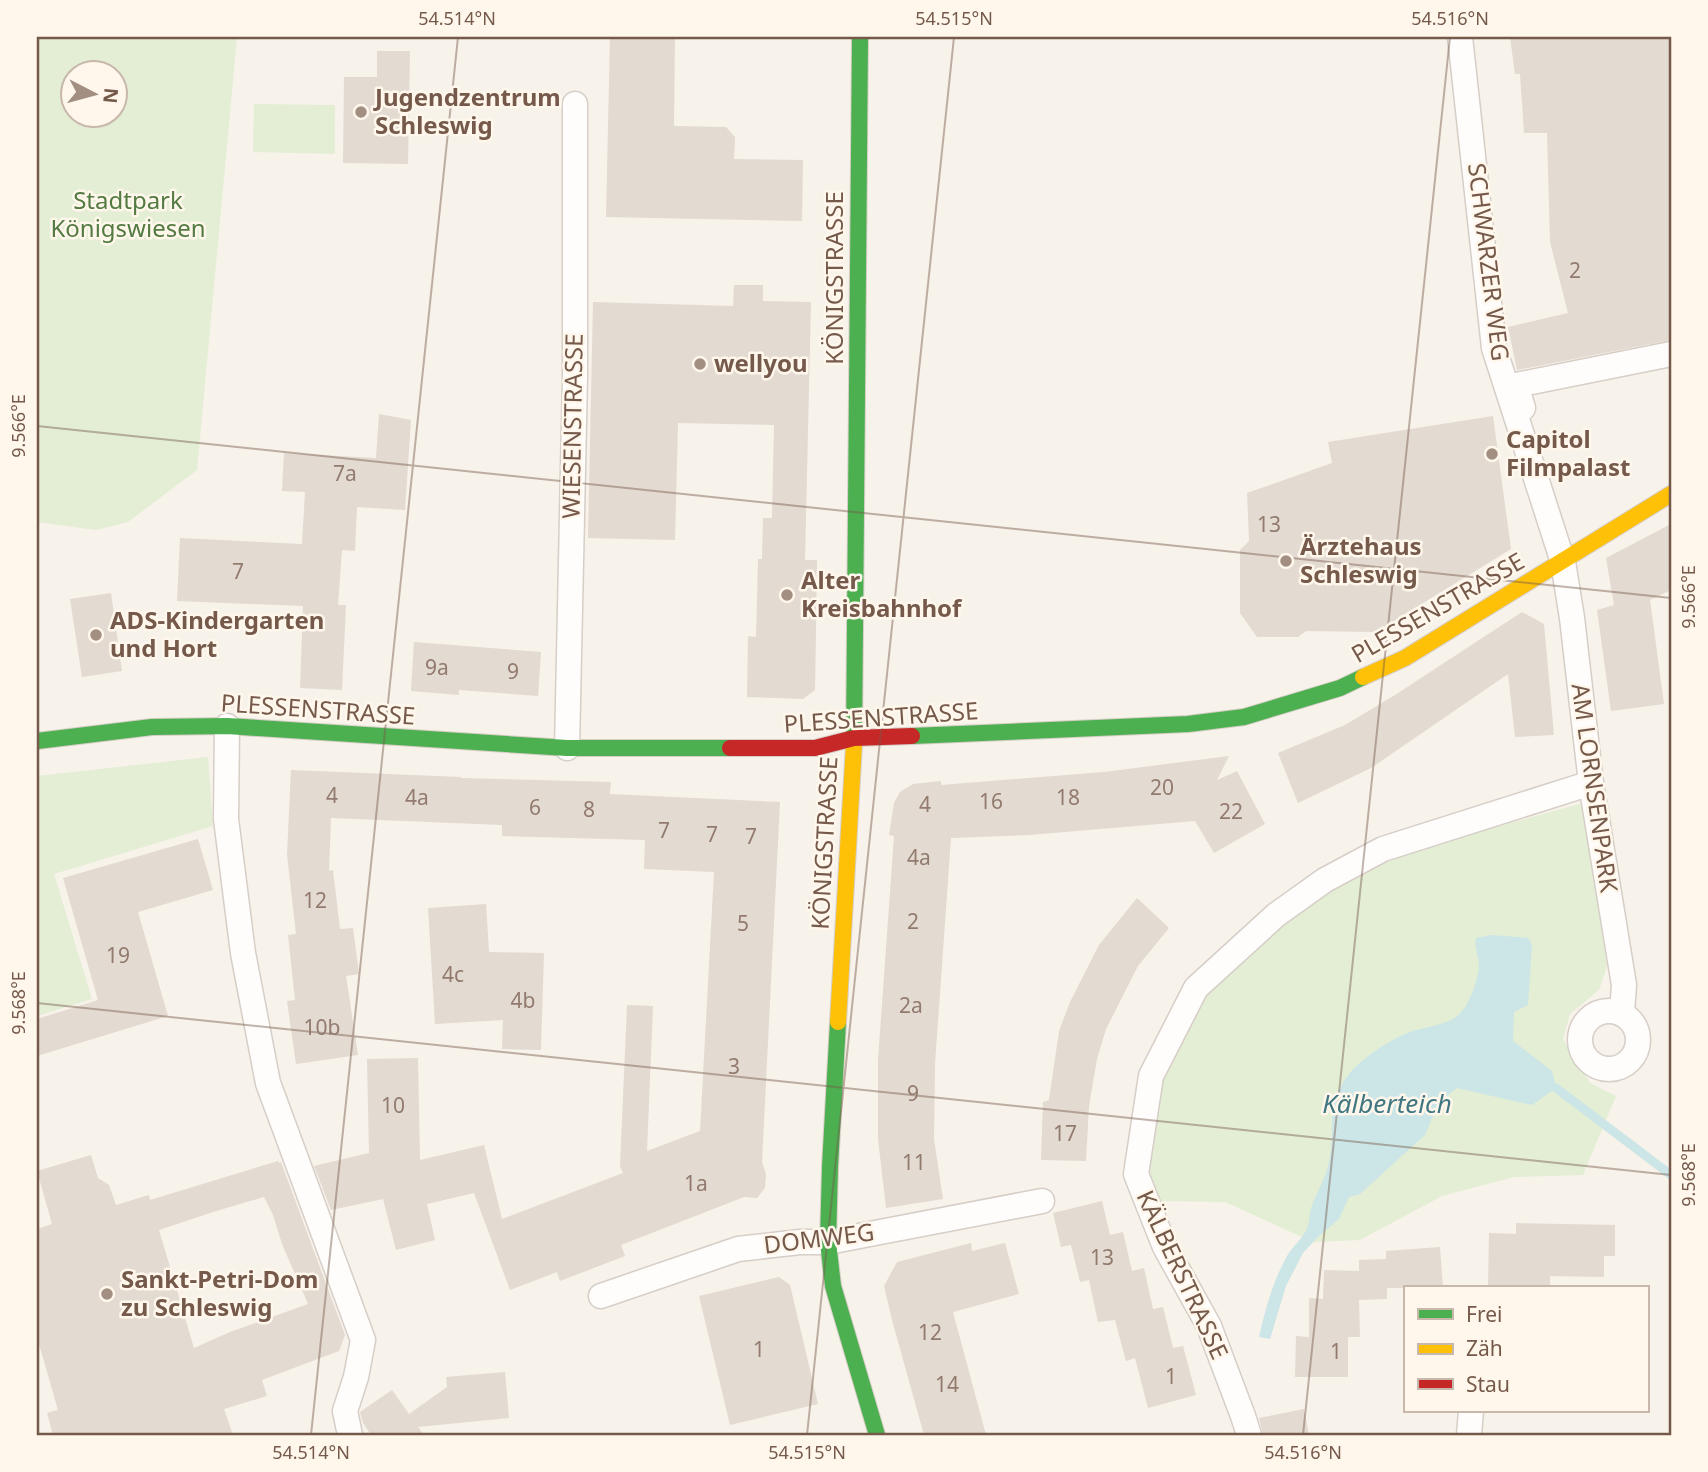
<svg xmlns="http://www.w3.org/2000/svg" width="1708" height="1472" viewBox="0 0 1708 1472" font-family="'Noto Sans',sans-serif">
<rect width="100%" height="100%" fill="#f7f2ea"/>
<!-- green -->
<g fill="#e3eed5" fill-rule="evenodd">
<path d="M37,37H237L197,470L128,522L96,530L37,522ZM74,74H116V116H74Z"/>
<path d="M254,104L335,105V154L253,152Z"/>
<path d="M208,757L213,826L54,874L92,999L37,1016V776Z"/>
<path d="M1583,803L1607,966L1599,990L1570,1014L1563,1039L1590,1083L1616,1096L1583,1175L1514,1177L1442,1196L1360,1240L1313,1242L1225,1202L1150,1201L1142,1167L1157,1076L1197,996L1283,917L1384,858Z"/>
</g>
<!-- water -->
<path fill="#cce5e7" d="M1492,935L1528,938L1532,945L1528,1005L1514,1012L1513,1041L1552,1071L1556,1088L1532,1105L1457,1088L1439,1102L1425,1135L1360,1194L1349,1197L1339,1219L1319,1236L1303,1253L1286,1286L1270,1339L1259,1337C1265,1310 1273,1281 1287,1256C1292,1247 1301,1240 1306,1231C1310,1224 1309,1213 1312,1205C1317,1192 1325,1179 1328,1166C1338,1130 1322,1108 1349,1074C1362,1058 1391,1039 1410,1032C1423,1027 1446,1025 1456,1017C1466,1010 1471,996 1475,985C1477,979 1479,971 1479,964C1478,955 1474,947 1476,938Z"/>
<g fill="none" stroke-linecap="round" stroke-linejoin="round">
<!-- stream -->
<path stroke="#cce5e7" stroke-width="9" d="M1556,1088L1671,1175"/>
</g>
<!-- building -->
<g fill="#e3dad2" fill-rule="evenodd">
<path d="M610,37H675L674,126L726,127L735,137L734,159L803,160L802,221L606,217Z"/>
<path d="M1510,37H1671V340L1517,370L1508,327L1568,313L1550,242L1547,133H1524L1520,74H1515Z"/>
<path d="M377,51H410L408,164L343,163L344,77H377Z"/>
<path d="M734,285H763V301L811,302L805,560H817L816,630L815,690L803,699L747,697L748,636L756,637L758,559H762L763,518H772L774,425L678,423L675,540L588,538L593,302L733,306Z"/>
<path d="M379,414L411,420L405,510L357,507L355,551L342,550L338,605H346L342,690L300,688L303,606L177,601L180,538L302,544L305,492L282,491L284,453L376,458Z"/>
<path d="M1493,416L1511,549L1376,632L1306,631L1298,637H1257L1240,613V550L1249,541L1247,493L1332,463L1328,442Z"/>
<path d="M1671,524V590L1650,600L1664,704L1611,711L1597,610L1614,605L1606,558Z"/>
<path d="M111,593L122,671L82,677L70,599Z"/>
<path d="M1522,612L1544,624L1554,735L1515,737L1508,674L1371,768L1298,803L1278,753L1345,725L1395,695Z"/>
<path d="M414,642L541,652L538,696L459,690V695L411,691Z"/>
<path d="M1229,756L1217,780L1237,771L1265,824L1214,853L1195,821L1029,835L951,838L935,1064L934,1139L943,1199L886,1208L878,1139V1060L894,836L889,835L894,803L900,792L913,784L941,781V785L1104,772Z"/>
<path d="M291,770L461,777V778L611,782L610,794L780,802L762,1162L766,1174L765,1188L757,1198L744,1197L621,1245L625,1256L560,1281L557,1272L510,1290L474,1193L427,1204L435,1240L396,1250L383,1199L331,1210L314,1166L369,1153L367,1059L418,1058L420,1160L484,1145L502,1219L623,1173L620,1166L627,1005L653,1006L647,1151L700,1131L714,872L644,869L645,840L502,836V825L331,818L329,871L333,870L340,929L353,928L359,974L346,976L358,1055L296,1064L287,1001L295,1000L288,935L296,934L287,855Z"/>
<path d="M198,839L213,890L138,912L168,1016L37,1056V1019L98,1000L63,878Z"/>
<path d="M1137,898L1169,928L1138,966L1106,1029L1097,1059L1089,1106L1086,1161L1041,1160L1043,1102L1049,1100L1059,1031L1070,1002L1099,945Z"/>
<path d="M486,904L489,952L544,953L541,1050L502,1049L503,1020L435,1024L428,908Z"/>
<path d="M91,1155L98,1178L109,1185L116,1205L149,1195L150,1200L278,1161L279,1163L281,1162L345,1335L339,1351L262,1380L267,1396L224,1409L233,1435H53L47,1413L58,1410L37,1337V1229L52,1224L37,1171ZM264,1197L273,1215L282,1244L308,1304L230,1332L194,1348L159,1230L213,1212Z"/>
<path d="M1102,1201L1110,1235L1123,1232L1132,1271L1144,1268L1153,1309L1163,1307L1173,1348L1183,1346L1196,1395L1148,1408L1135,1358L1126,1361L1115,1320L1098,1322L1089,1280L1080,1282L1071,1245L1061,1247L1053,1213Z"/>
<path d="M1516,1223L1615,1225V1256H1604V1277L1550,1276V1288H1488L1489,1233L1516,1234Z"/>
<path d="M971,1243L972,1251L1005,1243L1019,1294L953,1312L986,1435H924L892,1320L884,1286L897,1262Z"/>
<path d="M1440,1247L1443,1288H1387V1299L1359,1300L1360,1337H1348V1377H1295L1296,1336L1309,1337V1298L1323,1299L1324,1270L1359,1271V1260L1386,1259V1251Z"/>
<path d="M779,1277L790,1285L818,1404L730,1425L699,1296Z"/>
<path d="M505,1372L509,1418L418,1427L424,1435H371L363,1423L360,1412L392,1390L409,1414L447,1387L446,1377Z"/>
<path d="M1304,1409L1309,1435H1263L1259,1418Z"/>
</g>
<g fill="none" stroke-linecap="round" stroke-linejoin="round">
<defs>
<g id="street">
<path d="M1460,37L1494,348L1563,562L1572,618L1591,783L1624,985L1622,1013"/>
<path d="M1523,408L1516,385L1671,354"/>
<path d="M227,726L226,819L243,953L268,1083L363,1340L356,1377L345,1411L350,1435"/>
<path d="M567,748L575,376V104"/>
<circle cx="1609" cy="1040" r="29"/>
<path d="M601,1296L738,1249L800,1242H828L1042,1201"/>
<path d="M1249,1435L1243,1416L1209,1326L1165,1247L1136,1174L1151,1076L1196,988L1276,915L1325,880L1383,849L1591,783"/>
<path d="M1469,1435L1471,1411"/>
</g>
<g id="fast">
<path d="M912,736L1188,724L1244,717L1340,688L1363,677"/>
<path d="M37,741L152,727L227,726L567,748H730"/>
<path d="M854,744L860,37"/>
<path d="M838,1022L830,1167L828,1242L833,1286L877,1435"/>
</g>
<g id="slow">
<path d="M1363,677L1405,658L1671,494"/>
<path d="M838,1022L854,744"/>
</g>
<path id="jam" d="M730,748H815L854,738L912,736"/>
</defs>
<!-- street casing -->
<use href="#street" stroke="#d6cec7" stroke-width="27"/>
<!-- fast casing -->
<use href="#fast" stroke="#d6cec6" stroke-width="18"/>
<!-- slow casing -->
<use href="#slow" stroke="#d6cec6" stroke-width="18"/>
<!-- jam casing -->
<use href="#jam" stroke="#d6cec6" stroke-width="18"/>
<!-- street -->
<use href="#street" stroke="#fefdfc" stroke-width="24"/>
<!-- fast -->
<use href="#fast" stroke="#4caf50" stroke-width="16"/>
<!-- slow -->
<use href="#slow" stroke="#ffc107" stroke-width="16"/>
<!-- jam -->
<use href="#jam" stroke="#c62828" stroke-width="16"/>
</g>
<!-- ticks -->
<path fill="none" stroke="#75594a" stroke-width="2" stroke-opacity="0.45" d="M37,426L1671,598M37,1003L1671,1175M311,1435L458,37M807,1435L954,37M1303,1435L1450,37"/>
<!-- markers -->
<g fill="#a28f82" stroke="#fff7eb" stroke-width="2.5">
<circle cx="361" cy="112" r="7"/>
<circle cx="700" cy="364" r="7"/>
<circle cx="1492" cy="454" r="7"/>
<circle cx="1286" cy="561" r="7"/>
<circle cx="787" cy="595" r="7"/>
<circle cx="96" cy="635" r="7"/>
<circle cx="107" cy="1294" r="7"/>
</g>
<g text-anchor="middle" stroke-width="5" stroke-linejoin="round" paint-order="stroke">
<!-- number labels -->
<g font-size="21" fill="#927b6e">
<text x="1575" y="278">2</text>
<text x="345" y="481">7a</text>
<text x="1269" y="532">13</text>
<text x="238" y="579">7</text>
<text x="437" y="675">9a</text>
<text x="513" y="679">9</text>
<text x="1162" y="795">20</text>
<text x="332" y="803">4</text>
<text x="417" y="805">4a</text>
<text x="1068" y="805">18</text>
<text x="991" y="809">16</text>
<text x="925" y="812">4</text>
<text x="535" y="815">6</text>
<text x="589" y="817">8</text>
<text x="1231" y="819">22</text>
<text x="664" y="838">7</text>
<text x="712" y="842">7</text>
<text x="751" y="844">7</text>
<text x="919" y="865">4a</text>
<text x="315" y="908">12</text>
<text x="913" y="929">2</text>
<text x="743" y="931">5</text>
<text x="118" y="963">19</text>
<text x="453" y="982">4c</text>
<text x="523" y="1008">4b</text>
<text x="911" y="1013">2a</text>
<text x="322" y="1035">10b</text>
<text x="734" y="1074">3</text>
<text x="913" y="1101">9</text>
<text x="393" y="1113">10</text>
<text x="1065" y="1141">17</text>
<text x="914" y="1170">11</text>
<text x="696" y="1191">1a</text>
<text x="1102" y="1265">13</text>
<text x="930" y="1340">12</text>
<text x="759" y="1357">1</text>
<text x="1336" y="1359">1</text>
<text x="1171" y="1384">1</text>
<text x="947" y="1392">14</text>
</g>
<!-- poi labels -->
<g font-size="24" font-weight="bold" fill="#75594a" stroke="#fff7eb" text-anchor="start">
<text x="375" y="106">Jugendzentrum<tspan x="375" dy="28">Schleswig</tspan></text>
<text x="714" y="372">wellyou</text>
<text x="1506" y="448">Capitol<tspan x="1506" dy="28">Filmpalast</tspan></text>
<text x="1300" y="555">Ärztehaus<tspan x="1300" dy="28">Schleswig</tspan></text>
<text x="801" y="589">Alter<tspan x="801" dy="28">Kreisbahnhof</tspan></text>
<text x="110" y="629">ADS-Kindergarten<tspan x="110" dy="28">und Hort</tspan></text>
<text x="121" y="1288">Sankt-Petri-Dom<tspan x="121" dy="28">zu Schleswig</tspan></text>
</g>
<!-- park labels -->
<g font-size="24" fill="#537b42" stroke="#fff7eb">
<text x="128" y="209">Stadtpark<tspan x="128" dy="28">Königswiesen</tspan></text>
</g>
<!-- street labels -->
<g font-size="24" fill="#75594a" stroke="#fff7eb">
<text transform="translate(1488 262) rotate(83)" y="8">SCHWARZER WEG</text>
<text transform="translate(835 278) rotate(-90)" y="8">KÖNIGSTRASSE</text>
<text transform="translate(573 426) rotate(-89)" y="8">WIESENSTRASSE</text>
<text transform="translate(1438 608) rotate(-30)" y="8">PLESSENSTRASSE</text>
<text transform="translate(318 710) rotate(4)" y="8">PLESSENSTRASSE</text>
<text transform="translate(881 718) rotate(-4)" y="8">PLESSENSTRASSE</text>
<text transform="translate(1594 788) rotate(82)" y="8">AM LORNSENPARK</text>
<text transform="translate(825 843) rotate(-87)" y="8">KÖNIGSTRASSE</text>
<text transform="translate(819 1239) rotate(-7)" y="8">DOMWEG</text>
<text transform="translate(1182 1275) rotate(65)" y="8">KÄLBERSTRASSE</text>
</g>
<!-- water labels -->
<g font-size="26" font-style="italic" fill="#407782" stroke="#fff7eb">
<text x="1387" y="1113">Kälberteich</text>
</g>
</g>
<!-- border -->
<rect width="1708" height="1472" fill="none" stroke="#fff7eb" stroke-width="77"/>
<!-- legend -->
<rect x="1404" y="1286" width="245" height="126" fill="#fff7eb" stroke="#c8b8ab" stroke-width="2"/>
<rect x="1418" y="1309" width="35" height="10" fill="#4caf50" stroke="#c8b8ab" stroke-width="2"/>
<text x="1466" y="1322" font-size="21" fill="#75594a">Frei</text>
<rect x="1418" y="1344" width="35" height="10" fill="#ffc107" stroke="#c8b8ab" stroke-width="2"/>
<text x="1466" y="1356" font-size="21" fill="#75594a">Zäh</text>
<rect x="1418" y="1379" width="35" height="10" fill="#c62828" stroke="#c8b8ab" stroke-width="2"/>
<text x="1466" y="1392" font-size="21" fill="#75594a">Stau</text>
<!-- north arrow -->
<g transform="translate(94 94) rotate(96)"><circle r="33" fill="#fff7eb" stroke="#c8b8ab" stroke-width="2"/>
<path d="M0-5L12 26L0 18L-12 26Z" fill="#a28f82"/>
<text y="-10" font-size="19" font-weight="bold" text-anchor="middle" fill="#75594a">N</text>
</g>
<rect x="38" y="38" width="1632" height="1396" fill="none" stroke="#75594a" stroke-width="2.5"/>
<g font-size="18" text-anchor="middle" fill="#75594a">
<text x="457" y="25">54.514°N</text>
<text x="954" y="25">54.515°N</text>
<text x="1450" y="25">54.516°N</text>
<text transform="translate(19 426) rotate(-90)" y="6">9.566°E</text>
<text transform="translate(1689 597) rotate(-90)" y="6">9.566°E</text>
<text transform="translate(19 1003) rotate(-90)" y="6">9.568°E</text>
<text transform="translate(1689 1175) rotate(-90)" y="6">9.568°E</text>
<text x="311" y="1459">54.514°N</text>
<text x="807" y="1459">54.515°N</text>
<text x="1303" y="1459">54.516°N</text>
</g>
</svg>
